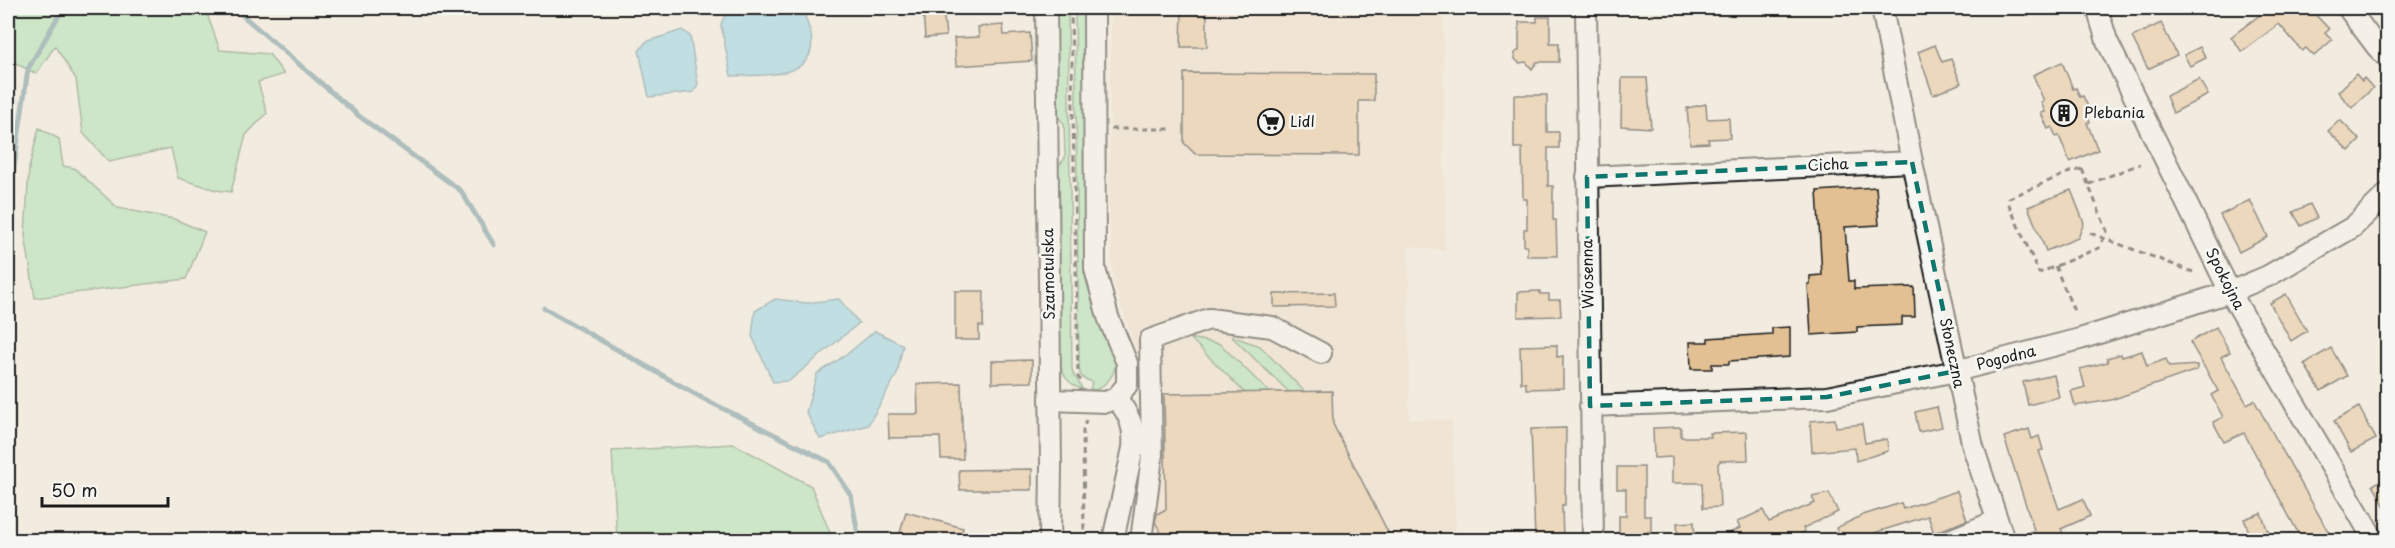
<svg xmlns="http://www.w3.org/2000/svg" width="2395" height="548" viewBox="0 0 2395 548" font-family="'Playpen Sans',sans-serif">
<rect width="100%" height="100%" fill="#f2ebdf"/>
<filter id="ink" filterUnits="userSpaceOnUse"><feTurbulence type="fractalNoise" baseFrequency=".0167" numOctaves="2"/><feDisplacementMap in="SourceGraphic" scale="12" xChannelSelector="R" yChannelSelector="G"/><feConvolveMatrix kernelMatrix="1 2 1 2 8 2 1 2 1" color-interpolation-filters="sRGB"/></filter>
<g filter="url(#ink)">
<!-- built -->
<path fill="#eddec8" d="M1111,8H1443L1445,251L1409,246V419L1452,420L1456,540H1130L1144,427L1142,418L1140,363L1113,281L1109,200Z"/>
<!-- green -->
<g fill="#9fe0aa" stroke="#5e7e63" stroke-width="1.5">
<path d="M8,8H210L206,11L220,50L269,54L284,74L258,82L267,113L246,135L231,192L216,190L178,178L171,148L109,162L83,133L76,79L55,46L36,74L8,59Z"/>
<path d="M1055,8H1068L1072,369C1073,378 1080,381 1082,389C1068,384 1063,376 1059,362L1057,168L1065,158L1064,124L1056,114Z"/>
<path d="M1075,8H1086L1085,223C1080,261 1092,296 1104,331C1108,341 1116,350 1116,361C1115,375 1108,383 1096,390L1090,389L1092,383L1090,381L1084,379L1080,374L1079,365Z"/>
<path d="M39,128L59,139L63,166L74,168L118,208L174,219L205,232L186,279L35,298L25,235L29,168Z"/>
<path d="M1231,336L1260,346L1305,392H1289Z"/>
<path d="M1190,338L1220,344L1270,393H1245Z"/>
<path d="M734,444L811,486L833,540H617L612,451Z"/>
</g>
<!-- water -->
<g fill="#85cee6" stroke="#5b8795" stroke-width="1.5">
<path d="M749,8H802C805,17 809,26 811,35C819,81 760,74 731,76L721,25C724,10 737,10 749,8Z"/>
<path d="M682,30L690,36L698,84L694,92L649,97L639,51L646,42Z"/>
<path d="M775,299L806,303L839,299L859,323L789,381L773,382L752,336L755,311Z"/>
<path d="M875,331L903,345L897,374L868,425L820,439L806,412L817,374L846,355Z"/>
</g>
<g fill="none" stroke-linecap="round" stroke-linejoin="round">
<!-- stream -->
<g stroke="#5b8795" stroke-width="5">
<path d="M234,8L359,116L461,191L494,245"/>
<path d="M8,208L28,69L63,8"/>
<path d="M544,308L704,399L829,462L851,495L859,540"/>
</g>
</g>
<!-- building -->
<g fill="#e2c094" stroke="#1c1c1c" stroke-width="1.5">
<path d="M1182,8H1207V47H1181Z"/>
<path d="M2269,8H2309L2329,29L2325,32L2332,40L2314,56L2306,48L2302,51L2279,24L2242,52L2231,37Z"/>
<path d="M943,9L946,36L925,38L923,11Z"/>
<path d="M1537,17H1550V43H1559V62H1537L1532,69L1526,62L1519,63L1515,59V53L1519,50V22H1537Z"/>
<path d="M2161,23L2177,55L2148,69L2132,37Z"/>
<path d="M1003,25L1004,35L1030,33L1032,61L956,66L954,38L979,37L978,27Z"/>
<path d="M1935,45L1942,62L1951,59L1961,83L1933,95L1918,52Z"/>
<path d="M2200,47L2206,58L2190,66L2184,55Z"/>
<path d="M2062,62L2073,89L2076,88L2080,97L2083,96L2090,111L2086,112L2090,122L2087,123L2098,150L2070,162L2059,136L2056,137L2052,127L2048,129L2041,113L2045,112L2041,102L2044,101L2033,75Z"/>
<path d="M1184,73L1374,74V101H1359V155L1195,154L1184,143Z"/>
<path d="M2356,74L2362,81L2364,78L2373,88L2352,108L2338,92Z"/>
<path d="M1622,78H1647L1651,128L1621,126Z"/>
<path d="M2199,79L2208,95L2173,113L2166,96Z"/>
<path d="M1514,95H1547V132H1559V148H1548V186H1553V220H1556L1557,256H1527V246H1524V229H1527V199H1523L1522,148H1514Z"/>
<path d="M1706,104L1707,119L1729,118L1730,138L1708,139L1709,143L1690,144L1687,108Z"/>
<path d="M2340,120L2360,140L2349,151L2328,131Z"/>
<path d="M1876,187L1879,225L1845,227L1849,281H1854V289L1914,287L1915,317H1902V325L1857,327V332L1811,335L1808,284H1810V276L1822,275L1817,191Z"/>
<path d="M2071,190L2084,223L2078,238L2046,251L2028,207Z"/>
<path d="M2250,200L2268,237L2239,252L2220,215Z"/>
<path d="M2310,204L2317,218L2301,226L2293,212Z"/>
<path d="M955,291H984L983,327L979,326V340H955Z"/>
<path d="M1540,291V294H1549V300H1560L1561,316L1518,317V292Z"/>
<path d="M1334,293L1335,306L1274,307V294Z"/>
<path d="M2286,294L2307,331L2291,341L2270,303Z"/>
<path d="M1790,327V357L1729,361V364H1712V369H1691L1690,342H1708V338L1772,334V328Z"/>
<path d="M2216,327L2230,352L2221,357L2247,404L2254,400L2333,540H2302L2244,433L2224,442L2213,422L2223,417L2211,395L2218,391L2190,342Z"/>
<path d="M1557,345V357L1563,356V388L1526,389V383H1521L1520,346Z"/>
<path d="M2331,348L2347,376L2321,391L2304,364Z"/>
<path d="M2142,351L2147,366L2166,359L2169,367L2197,365V370L2111,400L2075,406L2071,391L2085,387L2080,369L2108,362L2107,358L2121,354L2122,357Z"/>
<path d="M1032,360V382L992,383V361Z"/>
<path d="M2054,375L2059,397L2028,405L2023,382Z"/>
<path d="M961,383L963,459H941L940,437L889,438L888,414H918L917,384Z"/>
<path d="M1332,391L1333,424L1392,540H1165L1155,522L1157,514L1166,509L1164,394Z"/>
<path d="M1937,407L1942,427L1919,432L1915,412Z"/>
<path d="M2359,407L2376,439L2351,452L2334,421Z"/>
<path d="M1835,419L1836,427L1862,424L1865,443L1887,439L1888,451L1856,461L1855,448L1812,452L1810,421Z"/>
<path d="M1681,427V437H1711L1710,433L1747,432L1748,460L1720,461L1718,464L1720,507L1703,508L1702,483H1672V457L1654,458L1653,428Z"/>
<path d="M1566,428L1565,505H1562L1563,540H1535L1531,429Z"/>
<path d="M2029,429L2032,439L2039,436L2043,450L2039,451L2059,509L2083,499L2090,516L2061,529L2066,540H2016V538L2034,530L2004,437Z"/>
<path d="M1617,467H1644V516H1651V531L1647,532V540H1619V516H1626V489H1617Z"/>
<path d="M1032,469V490H960L959,470Z"/>
<path d="M2388,476V512L2373,485Z"/>
<path d="M1957,491L1967,520L1934,533L1928,516L1874,533L1877,540H1841L1836,528L1863,515L1901,503L1903,509Z"/>
<path d="M1829,493L1838,512L1803,528L1805,532L1800,534L1803,540H1715L1740,528L1737,522L1763,510L1769,522L1815,503L1812,497Z"/>
<path d="M906,512L963,528L960,540H898Z"/>
<path d="M2261,513L2269,534L2252,540L2244,519Z"/>
<path d="M1694,522L1695,540H1678L1677,523Z"/>
</g>
<g fill="none" stroke-linecap="round" stroke-linejoin="round">
<defs>
<g id="minor">
<path d="M1046,8L1051,466L1050,540"/>
<path d="M1094,8L1095,269L1108,317L1127,363V385L1116,398"/>
<path d="M1586,8L1593,540"/>
<path d="M2097,8L2107,41L2230,292L2374,540"/>
<path d="M2348,8L2377,47L2388,58"/>
<path d="M1912,162L1973,447L2004,540"/>
<path d="M1587,177L1912,162L1882,8"/>
<path d="M1050,400L1106,402L1116,398C1129,414 1135,426 1133,448L1113,540"/>
<path d="M1590,406L1827,397L1956,371L2080,339L2230,292L2268,276L2353,227L2388,193"/>
<path d="M1141,540L1152,457L1150,340L1209,319L1272,327L1321,353"/>
<path d="M1950,540L1996,521"/>
</g>
</defs>
<!-- minor casing -->
<use href="#minor" stroke="#1c1c1c" stroke-width="24"/>
<!-- path -->
<g stroke="#1c1c1c" stroke-width="3" stroke-dasharray="6 4.5" stroke-linecap="butt">
<path d="M1071,8L1078,377L1083,383"/>
<path d="M1111,129H1174"/>
<path d="M2082,169L2107,231L2099,248L2039,273L2009,205V198L2070,172Z"/>
<path d="M2089,184L2140,164"/>
<path d="M2090,233L2193,272"/>
<path d="M2055,266L2074,311"/>
<path d="M1084,540L1083,430L1086,420"/>
</g>
<!-- minor -->
<use href="#minor" stroke="#f6f6f2" stroke-width="20"/>
</g>
</g>
<!-- marked area -->
<path d="M0 0H2395V548H0ZM1912,162L1956,371L1827,397L1590,406L1587,177Z" fill="#f2ebdf" fill-opacity=".55" fill-rule="evenodd"/>
<path fill="none" stroke="#0f766e" stroke-width="4.5" stroke-dasharray="12 8" stroke-linejoin="round" d="M1912,162L1956,371L1827,397L1590,406L1587,177Z"/>
<!-- icons -->
<defs>
<symbol id="building-ring" viewBox="-11 -11 22 22"><circle r="9.5" fill="#f6f6f2" stroke="#1c1c1c" stroke-width="1.5"/><path d="M-4-6H4V6H1V3H-1V6H-4ZM-2.5-4.3h1.7v1.8h-1.7ZM.8-4.3h1.7v1.8H.8ZM-2.5-1h1.7V.8h-1.7ZM.8-1h1.7V.8H.8Z" fill="#1c1c1c"/></symbol>
<symbol id="supermarket-ring" viewBox="-11 -11 22 22"><circle r="9.5" fill="#f6f6f2" stroke="#1c1c1c" stroke-width="1.5"/><path d="M-6-5.5h2.5l.6 2H6L4.5 2H-2.5L-4.4-4H-6ZM-1.5 3.2a1.3 1.3 0 1 0 .1 0ZM3 3.2a1.3 1.3 0 1 0 .1 0Z" fill="#1c1c1c"/></symbol>
</defs>
<g fill-rule="evenodd">
<use href="#building-ring" x="2049" y="98" width="30" height="30"/>
<use href="#supermarket-ring" x="1256" y="107" width="30" height="30"/>
</g>
<g text-anchor="middle" stroke-width="5" stroke-linejoin="round" paint-order="stroke">
<!-- poi labels -->
<g font-size="15" fill="#1c1c1c" stroke="#f6f6f2" text-anchor="start">
<text x="2084" y="118">Plebania</text>
<text x="1290" y="127">Lidl</text>
</g>
<!-- street labels -->
<g font-size="15" fill="#1c1c1c" stroke="#f6f6f2">
<text transform="translate(1828 165) rotate(-3)" y="5">Cicha</text>
<text transform="translate(1049 274) rotate(-91)" y="5">Szamotulska</text>
<text transform="translate(1588 274) rotate(-91)" y="5">Wiosenna</text>
<text transform="translate(2225 279) rotate(63)" y="5">Spokojna</text>
<text transform="translate(1952 353) rotate(78)" y="5">Słoneczna</text>
<text transform="translate(2006 358) rotate(-14)" y="5">Pogodna</text>
</g>
</g>
<!-- margin -->
<rect width="2395" height="548" fill="none" stroke="#f6f6f2" stroke-width="30"/>
<rect x="15" y="15" width="2365" height="518" fill="none" stroke="#1c1c1c" stroke-width="2" filter="url(#ink)"/>
<!-- scale -->
<path d="M42 497v9h126v-9" fill="none" stroke="#1c1c1c" stroke-width="3"/>
<text x="51" y="497" font-size="18" fill="#1c1c1c" stroke="#f6f6f2" stroke-width="4.5" paint-order="stroke">50 m</text>
</svg>
